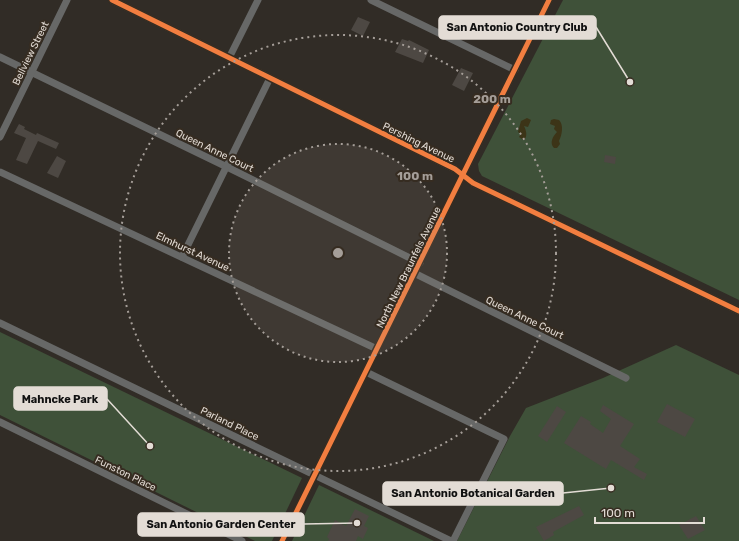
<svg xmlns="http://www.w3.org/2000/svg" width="739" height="541" viewBox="0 0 739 541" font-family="Rubik,sans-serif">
<rect width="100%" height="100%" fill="#312c26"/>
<!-- green -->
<g fill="#3f5139">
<path d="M563,0H739V300L482,176L479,171L478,164Z"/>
<path d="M0,332L302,478L272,541H255L0,415Z"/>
<path d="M676,345L739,375V541H457L510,436L526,408L603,378Z"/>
<path d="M319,485L434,541H292Z"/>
</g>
<!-- sand -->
<g fill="#3c3417">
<path d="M527,118L531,120L528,127L524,126C526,130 528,136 524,140L519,137L521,134L518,132L521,121Z"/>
<path d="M554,119L559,120C564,125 562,135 559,141L560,144L557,148H554C549,143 553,136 557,132L554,129L555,126L550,124L551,120Z"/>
</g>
<!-- building -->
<g fill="#4d4843">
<path d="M358,17L370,22L363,36L351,30Z"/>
<path d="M402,39L408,41L409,40L429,50L423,63L395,52Z"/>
<path d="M461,68L473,73L464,91L452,85Z"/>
<path d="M19,124L25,127L24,129L36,135L37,133L59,143L56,149L38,141L27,164L16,160L26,138L14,133Z"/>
<path d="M605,155L616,157L615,164L604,162Z"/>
<path d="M57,156L66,161L58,178L47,173Z"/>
<path d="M667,404L695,419L685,437L657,422Z"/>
<path d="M603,405L634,424L620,446L640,459L634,467L647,474L644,480L611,460L606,469L564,443L581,416L591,422L590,424L603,433L611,419L600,411Z"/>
<path d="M557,406L566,412L547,442L538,436Z"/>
<path d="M579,506L584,515L553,532L554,535L544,541L536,527Z"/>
<path d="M355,509L369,516L364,526L368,528L363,539L358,536L356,541H328L329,539L327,537L335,520L346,526Z"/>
<path d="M696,516L705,530L688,539L679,525Z"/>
</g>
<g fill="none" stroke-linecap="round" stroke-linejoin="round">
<!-- minor -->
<g stroke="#676867" stroke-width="7">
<path d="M112,0L455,169L473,183L739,311"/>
<path d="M371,0L515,70"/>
<path d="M0,57L227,167L420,263"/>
<path d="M229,58L258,0"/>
<path d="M0,137L67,0"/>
<path d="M0,172L377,349"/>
<path d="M182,257L270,78"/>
<path d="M414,273L626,378"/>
<path d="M0,323L451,541"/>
<path d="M366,372L504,439L453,541"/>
<path d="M0,422L242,541"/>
<path d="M282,541L549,0"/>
</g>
<defs>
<g id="cycleway">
<path d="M112,0L455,169L473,183L739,311"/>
<path d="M282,541L549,0"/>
</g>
</defs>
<!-- cycleway casing -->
<use href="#cycleway" stroke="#362c21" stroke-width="8"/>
<!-- cycleway -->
<use href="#cycleway" stroke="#f27e40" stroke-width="5"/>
</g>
<!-- distance rings -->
<circle cx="338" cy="253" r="109" fill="#a59e98" fill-opacity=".12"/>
<g fill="none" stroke="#a59e98" stroke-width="2" stroke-dasharray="2 4">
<circle cx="338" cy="253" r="109"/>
<circle cx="338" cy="253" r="218"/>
</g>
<g text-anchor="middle" stroke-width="4" stroke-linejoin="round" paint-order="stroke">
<!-- street labels -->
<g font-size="10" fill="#e3dcd5" stroke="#362c21">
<text transform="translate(30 53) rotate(-64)" y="4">Bellview Street</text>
<text transform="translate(419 142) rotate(26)" y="4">Pershing Avenue</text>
<text transform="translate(215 150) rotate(26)" y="4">Queen Anne Court</text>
<text transform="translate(193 251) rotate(25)" y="4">Elmhurst Avenue</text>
<text transform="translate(408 267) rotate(-64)" y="4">North New Braunfels Avenue</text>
<text transform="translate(525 317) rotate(26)" y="4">Queen Anne Court</text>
<text transform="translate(230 423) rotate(26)" y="4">Parland Place</text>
<text transform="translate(126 473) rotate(26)" y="4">Funston Place</text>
</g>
</g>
<circle cx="338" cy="253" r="6" fill="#a59e98" stroke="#362c21" stroke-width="2"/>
<g font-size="12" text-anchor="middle" font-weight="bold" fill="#a59e98" stroke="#362c21" stroke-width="4" stroke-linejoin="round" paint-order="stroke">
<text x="492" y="103">200 m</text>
<text x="415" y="180">100 m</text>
</g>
<!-- callouts -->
<path fill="none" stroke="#e3dcd5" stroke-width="1.5" d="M630 82L596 27M150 446L107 399M611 488L563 493M357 523L304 524"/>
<g fill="#e3dcd5" stroke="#362c21" stroke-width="1.5">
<circle cx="630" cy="82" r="4"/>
<circle cx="150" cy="446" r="4"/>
<circle cx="611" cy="488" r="4"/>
<circle cx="357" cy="523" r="4"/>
</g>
<g fill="#e3dcd5" stroke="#e3dcd5" stroke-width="1.5">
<rect x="439" y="16" width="157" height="23" rx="4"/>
<rect x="14" y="387" width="93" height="23" rx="4"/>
<rect x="383" y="482" width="180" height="23" rx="4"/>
<rect x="138" y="513" width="166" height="23" rx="4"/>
</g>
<g font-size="11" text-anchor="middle" font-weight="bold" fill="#111">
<text x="517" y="31">San Antonio Country Club</text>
<text x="60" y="403">Mahncke Park</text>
<text x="473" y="497">San Antonio Botanical Garden</text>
<text x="221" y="528">San Antonio Garden Center</text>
</g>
<!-- scale -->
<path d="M595 517v6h109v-6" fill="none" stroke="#e3dcd5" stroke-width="2"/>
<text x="601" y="517" font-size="12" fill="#e3dcd5" stroke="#362c21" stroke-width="3" paint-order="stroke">100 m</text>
</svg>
